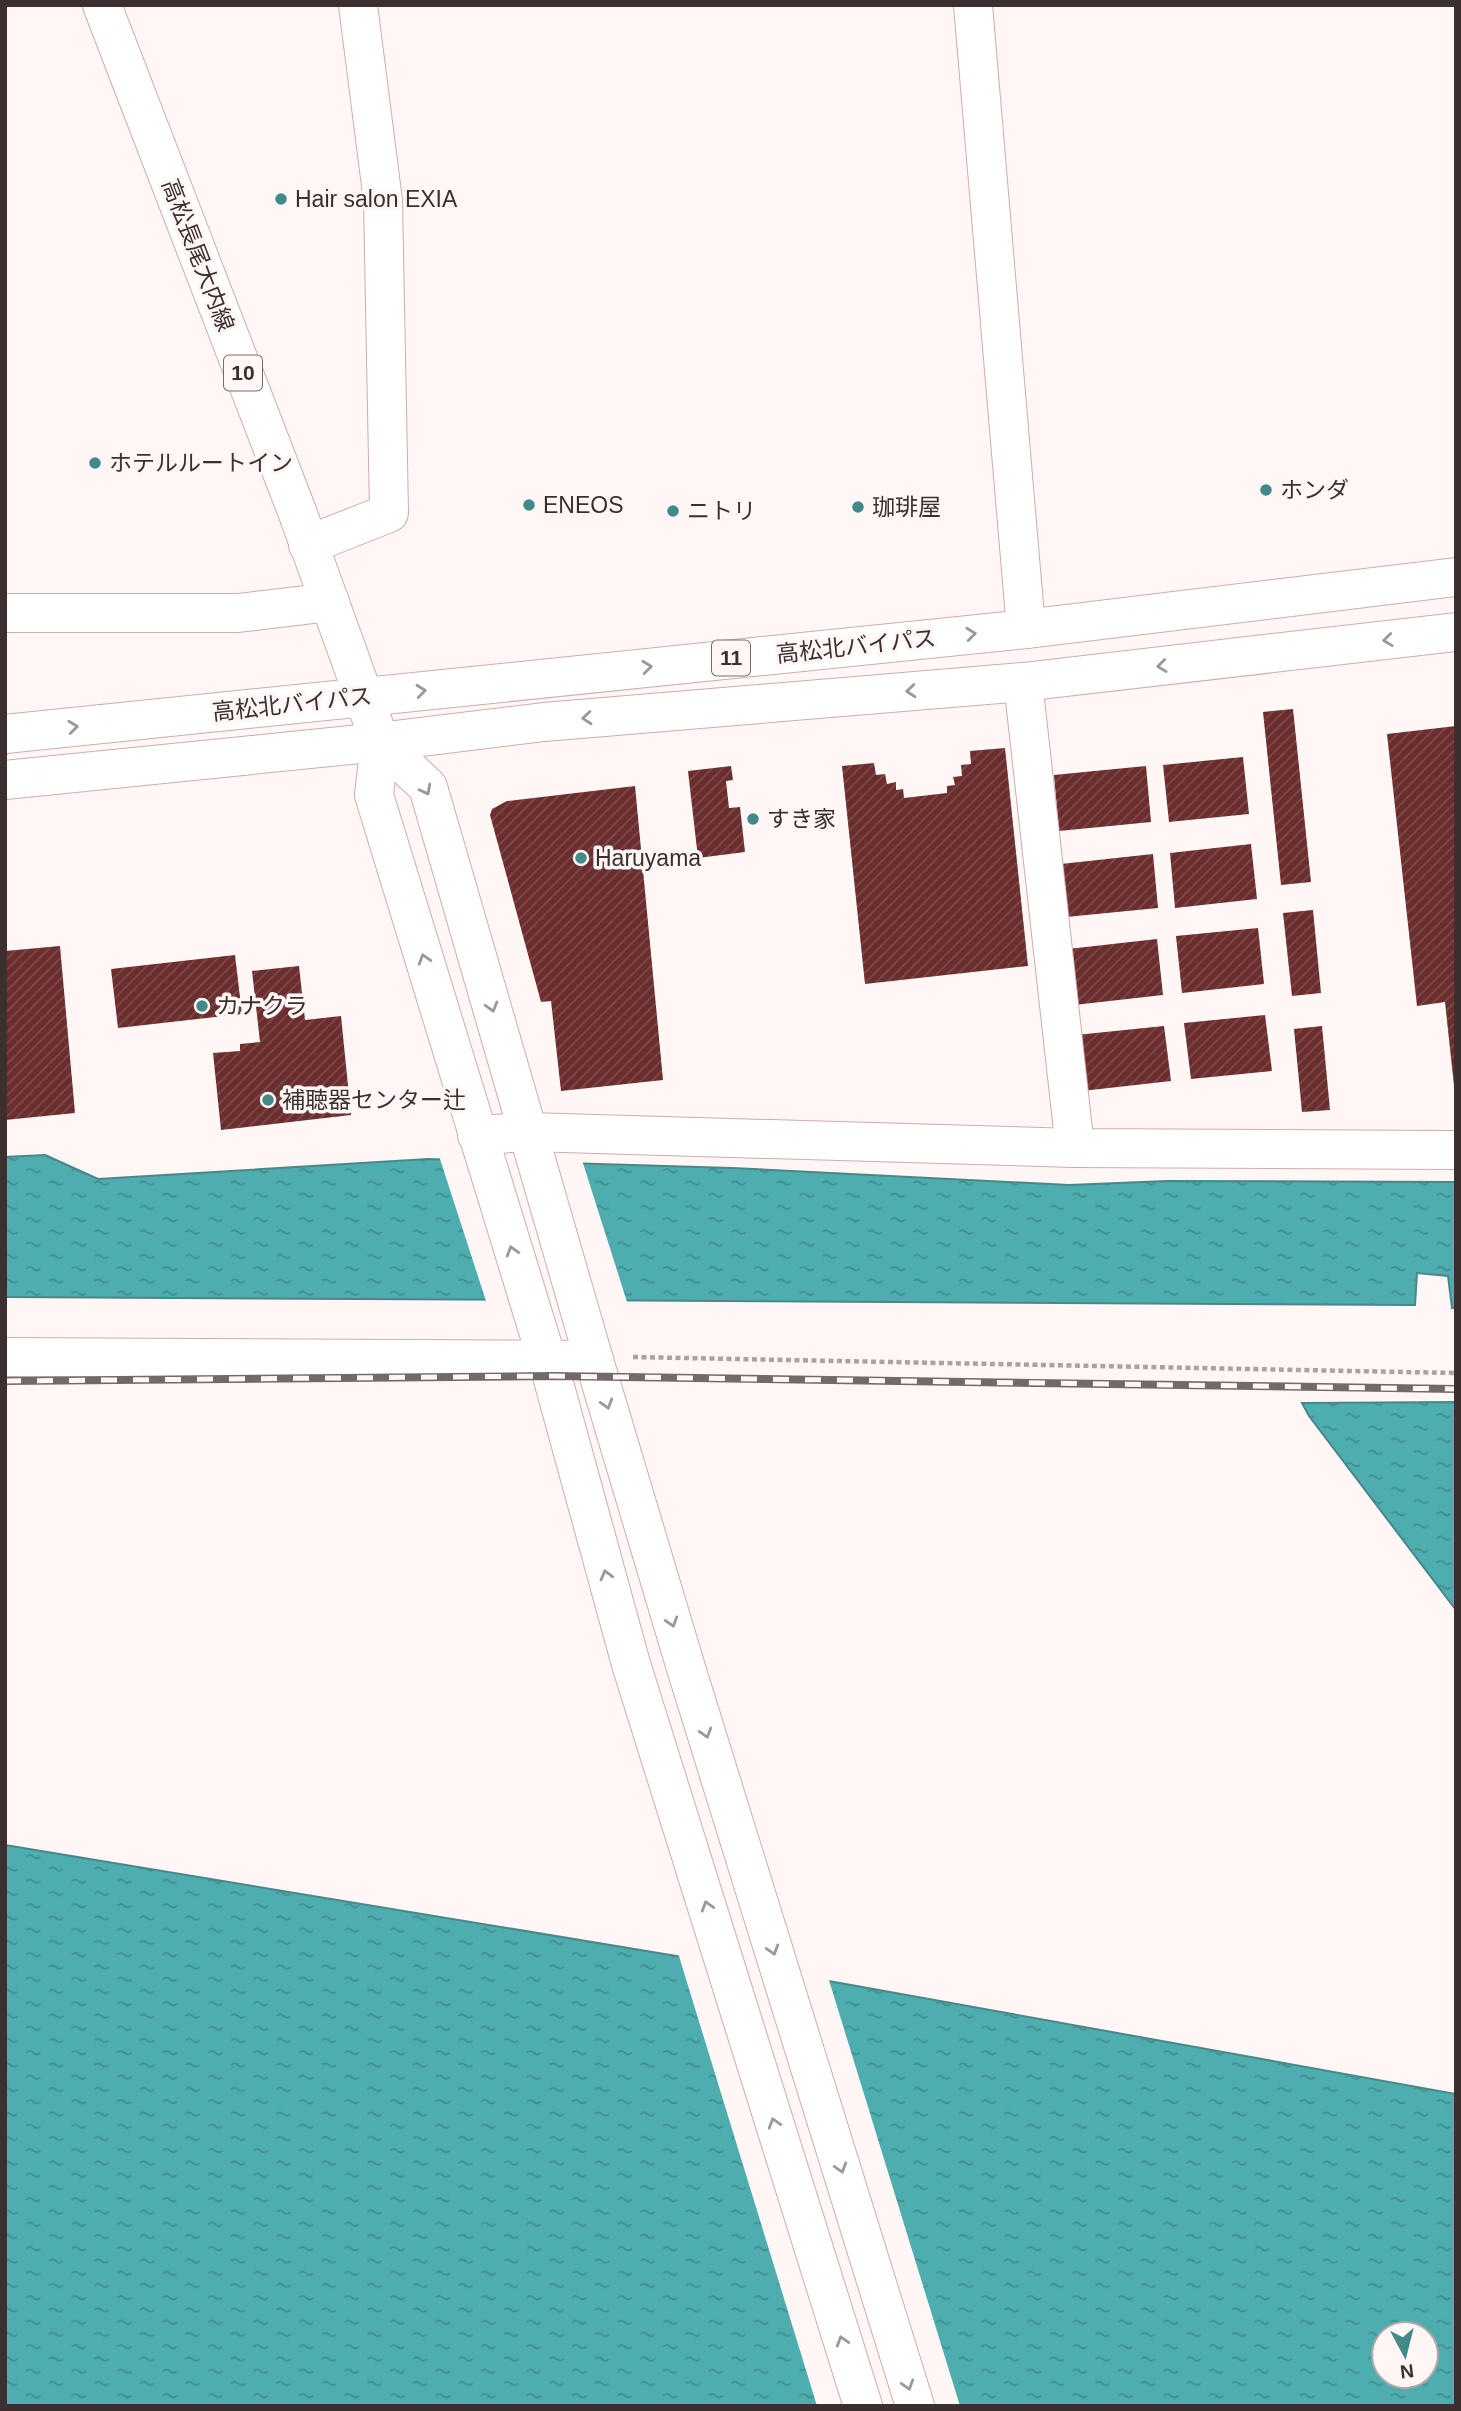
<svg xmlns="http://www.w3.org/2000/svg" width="1461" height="2411" viewBox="0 0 1461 2411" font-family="Helvetica,'Noto Sans JP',sans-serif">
<defs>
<pattern id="water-ripples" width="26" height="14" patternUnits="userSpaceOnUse" patternTransform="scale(1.75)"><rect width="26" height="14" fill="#4eadae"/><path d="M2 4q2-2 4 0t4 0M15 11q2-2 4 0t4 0" fill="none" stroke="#428d8e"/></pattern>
<pattern id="building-hatch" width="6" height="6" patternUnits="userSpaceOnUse" patternTransform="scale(1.75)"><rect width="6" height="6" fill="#6b2d2d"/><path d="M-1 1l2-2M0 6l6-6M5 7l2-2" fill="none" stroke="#7d4b4b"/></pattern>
</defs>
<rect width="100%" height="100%" fill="#fef7f6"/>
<!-- water -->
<g fill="url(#water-ripples)" stroke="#498788" stroke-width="2" fill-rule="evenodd">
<path d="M45,1155L98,1179L428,1159L732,1168L1069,1185L1167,1181L1456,1182V1308H1452L1448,1276L1417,1273L1415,1305L5,1297V1157Z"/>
<path d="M1456,1402V1610L1309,1416L1302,1403Z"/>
<path d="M5,1845L840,1983L1456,2094V2406H5ZM1384,2334H1426V2376H1384Z"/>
</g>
<!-- pier -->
<g fill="#fef7f6">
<path d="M439,1156L582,1160L628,1305L487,1304Z"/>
<path d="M678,1953L828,1977L960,2406H817Z"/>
</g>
<!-- building -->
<g fill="url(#building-hatch)">
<path d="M1293,709L1311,882L1281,885L1263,712Z"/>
<path d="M1456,726V1086H1454L1445,1002L1417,1006L1387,734Z"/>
<path d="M1005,748L1028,966L865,984L842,766L874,763L876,775L885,774L887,784L896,782V790L903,789L904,798L947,793V786L955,785L953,777L962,776L961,765L971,764L970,751Z"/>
<path d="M1243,757L1249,814L1169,822L1163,765Z"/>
<path d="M731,766L733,780L726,781L729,808L740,807L745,852L698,858L688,771Z"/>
<path d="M1146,766L1151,822L1059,831L1054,775Z"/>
<path d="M635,786L663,1080L561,1091L551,1001L541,1002L490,815L492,809L507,801Z"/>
<path d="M1251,844L1257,899L1175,908L1170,853Z"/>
<path d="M1153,854L1158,908L1066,917L1061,864Z"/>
<path d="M1313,910L1321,993L1292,996L1283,913Z"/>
<path d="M1258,928L1264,984L1182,993L1176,936Z"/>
<path d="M1157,939L1163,995L1074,1005L1068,949Z"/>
<path d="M60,946L75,1113L5,1120V951Z"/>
<path d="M235,955L242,1014L118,1028L111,969Z"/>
<path d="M299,966L305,1020L341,1016L351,1115L221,1130L213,1053L240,1051V1044L260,1042L252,971Z"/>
<path d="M1265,1015L1272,1071L1191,1079L1184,1023Z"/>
<path d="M1164,1026L1171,1081L1082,1091L1076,1035Z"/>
<path d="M1322,1026L1330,1110L1302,1112L1294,1029Z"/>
</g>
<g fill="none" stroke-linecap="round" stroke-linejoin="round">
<defs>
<g id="minor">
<path d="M973,5L1026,629"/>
<path d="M308,545L389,513L383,201L358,5"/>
<path d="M5,613H238L330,602"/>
<path d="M1023,682L1075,1148"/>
<path d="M477,1135L529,1132L1075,1148L1456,1150"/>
<path d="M5,1357L594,1360"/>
</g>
<g id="tertiary">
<path d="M380,742L428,787L594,1360L686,1668L915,2406"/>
<path d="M380,742L374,795L552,1376L631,1664L863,2406"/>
</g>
<path id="primary" d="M102,5L298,514L380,742"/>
<g id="trunk">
<path d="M5,734L1026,629L1456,577"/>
<path d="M5,780L380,742L544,722L1023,682L1456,632"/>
</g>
</defs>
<!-- minor casing -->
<use href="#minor" stroke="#ceadab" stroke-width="40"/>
<!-- tertiary casing -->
<use href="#tertiary" stroke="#ceadab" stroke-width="40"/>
<!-- primary casing -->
<use href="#primary" stroke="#ceadab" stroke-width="40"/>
<!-- trunk casing -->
<use href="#trunk" stroke="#ceadab" stroke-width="40"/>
<!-- path -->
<path stroke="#aba1a1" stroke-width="4.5" stroke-dasharray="5 3.5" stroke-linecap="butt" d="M633,1357L1456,1373"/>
<!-- minor -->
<use href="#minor" stroke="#fff" stroke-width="38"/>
<!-- tertiary -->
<use href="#tertiary" stroke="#fff" stroke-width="38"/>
<!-- primary -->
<use href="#primary" stroke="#fff" stroke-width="38"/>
<!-- trunk -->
<use href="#trunk" stroke="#fff" stroke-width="38"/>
<defs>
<path id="rail" d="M5,1381L552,1376L1456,1389"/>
</defs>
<!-- rail casing -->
<use href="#rail" stroke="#746969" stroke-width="8"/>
<!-- rail -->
<use href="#rail" stroke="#fef7f6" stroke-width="5" stroke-dasharray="16" stroke-linecap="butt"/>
</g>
<!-- one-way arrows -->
<defs><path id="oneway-chevron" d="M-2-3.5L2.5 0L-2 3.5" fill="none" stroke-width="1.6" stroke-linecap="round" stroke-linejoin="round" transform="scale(1.75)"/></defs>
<g stroke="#9e9797">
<use href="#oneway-chevron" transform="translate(971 634) rotate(-6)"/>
<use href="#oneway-chevron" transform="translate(1388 640) rotate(173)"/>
<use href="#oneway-chevron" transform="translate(1162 666) rotate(173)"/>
<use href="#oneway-chevron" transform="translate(647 667) rotate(-6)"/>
<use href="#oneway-chevron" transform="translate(421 691) rotate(-6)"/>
<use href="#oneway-chevron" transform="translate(911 691) rotate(175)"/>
<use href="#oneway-chevron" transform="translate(587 718) rotate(175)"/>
<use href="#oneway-chevron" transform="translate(73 727) rotate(-6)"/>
<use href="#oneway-chevron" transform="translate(426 790) rotate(62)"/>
<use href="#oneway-chevron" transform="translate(424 959) rotate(-107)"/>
<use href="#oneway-chevron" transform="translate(492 1007) rotate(74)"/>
<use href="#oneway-chevron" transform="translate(512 1251) rotate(-107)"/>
<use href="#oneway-chevron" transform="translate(607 1404) rotate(73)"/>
<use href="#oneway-chevron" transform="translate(606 1575) rotate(-105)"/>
<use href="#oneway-chevron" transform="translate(672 1622) rotate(73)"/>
<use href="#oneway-chevron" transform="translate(706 1733) rotate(73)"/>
<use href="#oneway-chevron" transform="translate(707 1906) rotate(-107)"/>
<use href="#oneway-chevron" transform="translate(773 1950) rotate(73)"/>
<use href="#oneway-chevron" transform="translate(774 2123) rotate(-107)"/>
<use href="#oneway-chevron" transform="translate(841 2168) rotate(73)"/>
<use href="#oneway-chevron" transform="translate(842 2341) rotate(-107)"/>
<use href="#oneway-chevron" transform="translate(908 2385) rotate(73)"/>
</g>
<!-- markers -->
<g fill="#428a8a" stroke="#fef7f6" stroke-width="2.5">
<circle cx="281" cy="199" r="7"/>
<circle cx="95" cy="463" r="7"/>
<circle cx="1266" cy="490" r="7"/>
<circle cx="529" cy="505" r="7"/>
<circle cx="858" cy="507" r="7"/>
<circle cx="673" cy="511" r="7"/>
<circle cx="753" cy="819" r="7"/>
<circle cx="581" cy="858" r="7"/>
<circle cx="202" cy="1006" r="7"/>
<circle cx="268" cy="1100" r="7"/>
</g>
<g text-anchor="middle" stroke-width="7" stroke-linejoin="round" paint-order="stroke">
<!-- shield labels -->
<g fill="#fef7f6" stroke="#766b6b" stroke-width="2">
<rect x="224" y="355.5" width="38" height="35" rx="5"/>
<rect x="712" y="640.5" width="38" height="35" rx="5"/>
</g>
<g font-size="21" font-weight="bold" fill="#3c2f2f">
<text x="243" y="380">10</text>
<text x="731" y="665">11</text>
</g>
<!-- poi labels -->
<g font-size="23" fill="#3c2f2f" stroke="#fef7f6" text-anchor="start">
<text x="295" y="207">Hair salon EXIA</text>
<text x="109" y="471">ホテルルートイン</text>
<text x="1280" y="498">ホンダ</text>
<text x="543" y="513">ENEOS</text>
<text x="872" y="515">珈琲屋</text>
<text x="687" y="519">ニトリ</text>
<text x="767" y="827">すき家</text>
<text x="595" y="866">Haruyama</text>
<text x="216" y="1014">カナクラ</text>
<text x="282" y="1108">補聴器センター辻</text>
</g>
<!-- street labels -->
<g font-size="23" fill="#3c2f2f" stroke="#fef7f6">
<text transform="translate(198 255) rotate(69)" y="8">高松長尾大内線</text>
<text transform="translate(856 646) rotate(-6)" y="8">高松北バイパス</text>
<text transform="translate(292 704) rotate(-6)" y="8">高松北バイパス</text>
</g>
</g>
<!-- border -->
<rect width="1461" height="2411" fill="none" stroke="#3c2f2f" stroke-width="14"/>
<!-- north arrow -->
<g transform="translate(1405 2355) rotate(173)"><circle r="33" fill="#fef7f6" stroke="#b0a7a6" stroke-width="2"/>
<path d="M0-5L12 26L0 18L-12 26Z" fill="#428a8a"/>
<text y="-10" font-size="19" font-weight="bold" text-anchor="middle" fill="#3c2f2f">N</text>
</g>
</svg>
